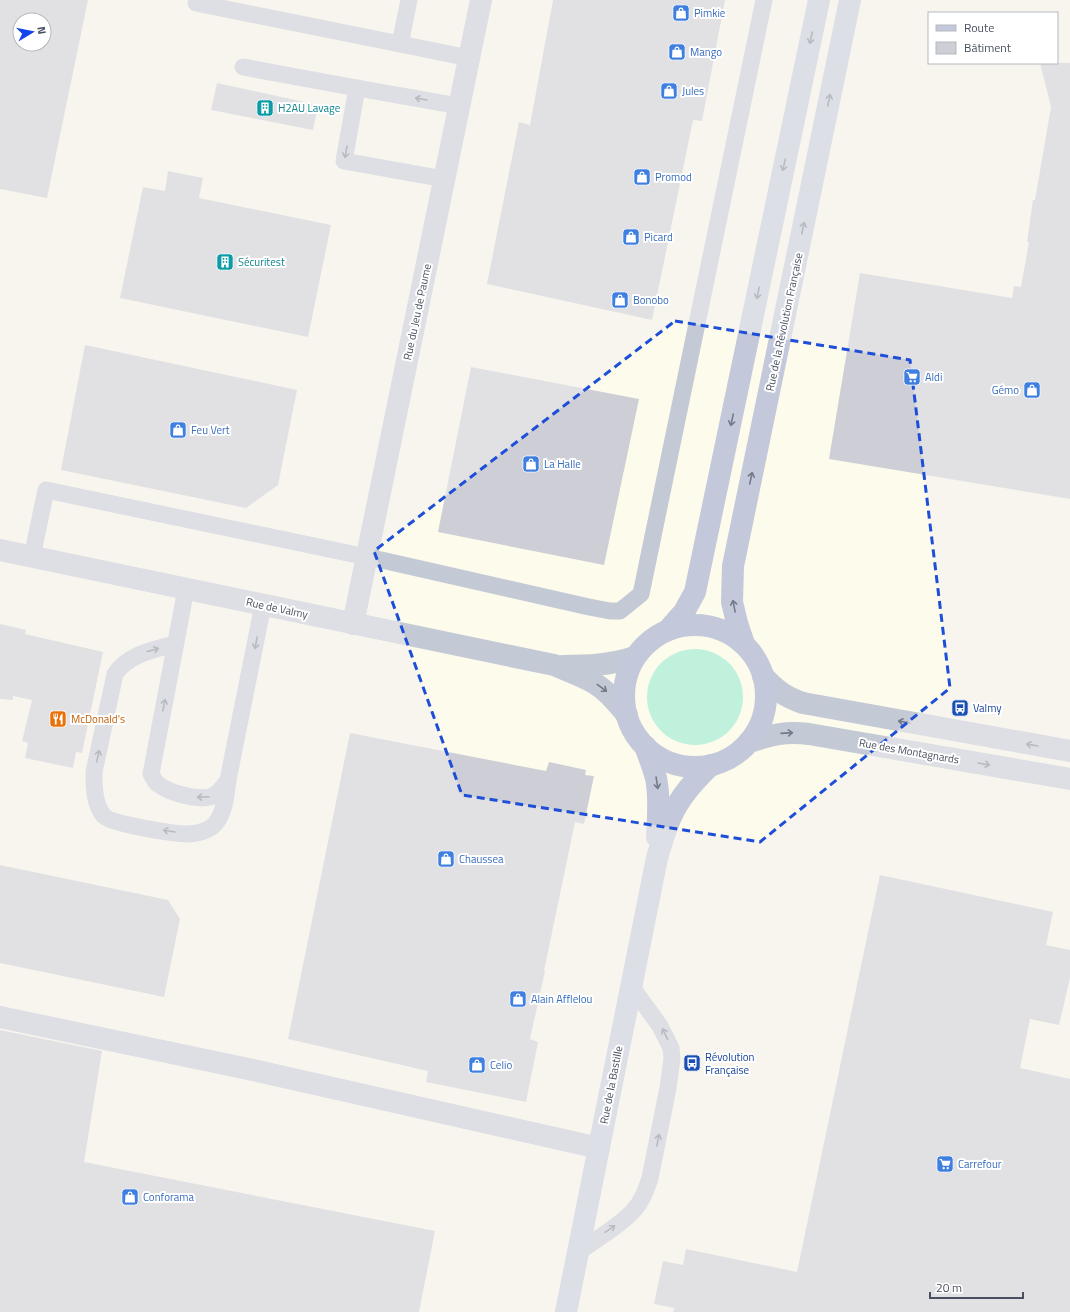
<svg xmlns="http://www.w3.org/2000/svg" width="1070" height="1312" viewBox="0 0 1070 1312" font-family="'Titillium Web',sans-serif">
<rect width="100%" height="100%" fill="#f3f1f1"/>
<!-- commercial -->
<path fill="#fdfbeb" fill-rule="evenodd" d="M0,0H1070V1312H0ZM929,13H1057V63H929ZM20,20H44V44H20Z"/>
<!-- green -->
<circle fill="#bff1dd" cx="695" cy="697" r="48"/>
<!-- building -->
<g fill="#cdced6" fill-rule="evenodd">
<path d="M0,0H88L47,198L0,189ZM20,20H44V44H20Z"/>
<path d="M553,0H725L702,121L693,120L652,320L487,284L519,122L530,125Z"/>
<path d="M1040,63H1070V499L829,459L860,273L1012,298L1014,286L1021,287L1029,242H1027L1033,200H1035L1051,107Z"/>
<path d="M217,83L318,105L313,130L211,110Z"/>
<path d="M168,171L203,178L199,198L331,225L308,337L120,298L143,187L165,191Z"/>
<path d="M85,345L297,390L278,485L246,508L61,470Z"/>
<path d="M471,367L639,399L604,565L438,532Z"/>
<path d="M0,624L26,630L25,634L103,652L82,753L76,752L73,768L25,758L28,743L22,741L32,700L13,696V700L0,699Z"/>
<path d="M350,733L546,771L549,762L586,770L585,775L594,776L584,824L575,822L544,971H545L530,1039L538,1042L526,1102L426,1082L428,1071L288,1039Z"/>
<path d="M0,865L168,900L180,919L164,997L0,963Z"/>
<path d="M880,875L1053,912L1046,945L1070,950V978L1059,1025L1030,1019L1020,1068L1070,1079V1312H673L674,1308L654,1304L663,1261L683,1265L686,1249L797,1272Z"/>
<path d="M0,1030L102,1051L84,1162L435,1231L419,1312H0Z"/>
</g>
<g fill="none" stroke-linecap="round" stroke-linejoin="round">
<!-- lane -->
<g stroke="#c4c9d6" stroke-width="17">
<path d="M409,0L400,44L469,58"/>
<path d="M196,3L400,44"/>
<path d="M243,67L357,88"/>
<path d="M444,179L344,161L357,88L459,106"/>
<path d="M32,557L46,490L386,561L589,607L610,611H620L641,594L764,0"/>
<path d="M186,589L151,774C153,777 155,782 158,784C169,793 196,800 210,797C218,795 224,786 228,780L263,605"/>
<path d="M175,644C153,650 129,654 115,674L94,772C94,786 94,805 104,816C112,824 174,834 187,834C196,834 209,831 215,824C225,812 226,795 228,780"/>
<path d="M578,1252C594,1241 621,1225 633,1211C642,1202 646,1190 650,1178L668,1088L672,1059L671,1048L660,1026L631,986"/>
</g>
<!-- street -->
<g stroke="#c4c9d6" stroke-width="22">
<path d="M0,550L554,665C572,673 592,679 606,692C614,699 620,707 627,715"/>
<path d="M353,624L481,0"/>
<path d="M563,666C588,666 611,665 635,657"/>
<path d="M763,676C776,690 785,697 803,703L1070,751"/>
<path d="M749,742C771,735 785,731 809,734L1070,779"/>
<path d="M0,1017L253,1070L599,1148"/>
</g>
<!-- secondary -->
<g stroke="#c3c9da" stroke-width="22">
<circle cx="695" cy="696" r="71"/>
<path d="M668,630L684,612L695,592L819,0"/>
<path d="M744,644L737,623L732,602L733,566L850,0"/>
<path d="M645,746C649,757 653,767 656,778C660,797 658,818 657,837"/>
<path d="M566,1312L657,858C661,845 665,830 671,817C680,796 695,780 711,765"/>
</g>
</g>
<!-- one-way arrows -->
<defs><path id="oneway-shaft" d="M-6 0H5M1.5-3L5.5 0L1.5 3" fill="none" stroke-width="1.6" stroke-linecap="round" stroke-linejoin="round"/></defs>
<g stroke="#737a8a">
<use href="#oneway-shaft" transform="translate(811 38) rotate(102)"/>
<use href="#oneway-shaft" transform="translate(829 100) rotate(-78)"/>
<use href="#oneway-shaft" transform="translate(784 165) rotate(102)"/>
<use href="#oneway-shaft" transform="translate(803 228) rotate(-78)"/>
<use href="#oneway-shaft" transform="translate(758 293) rotate(102)"/>
<use href="#oneway-shaft" transform="translate(732 420) rotate(102)"/>
<use href="#oneway-shaft" transform="translate(751 478) rotate(-78)"/>
<use href="#oneway-shaft" transform="translate(734 606) rotate(-101)"/>
<use href="#oneway-shaft" transform="translate(657 783) rotate(81)"/>
</g>
<g stroke="#737a89">
<use href="#oneway-shaft" transform="translate(421 99) rotate(-170)"/>
<use href="#oneway-shaft" transform="translate(346 152) rotate(100)"/>
<use href="#oneway-shaft" transform="translate(256 643) rotate(101)"/>
<use href="#oneway-shaft" transform="translate(153 650) rotate(-15)"/>
<use href="#oneway-shaft" transform="translate(602 688) rotate(37)"/>
<use href="#oneway-shaft" transform="translate(164 705) rotate(-79)"/>
<use href="#oneway-shaft" transform="translate(904 722) rotate(-170)"/>
<use href="#oneway-shaft" transform="translate(787 733) rotate(-4)"/>
<use href="#oneway-shaft" transform="translate(1032 745) rotate(-170)"/>
<use href="#oneway-shaft" transform="translate(98 756) rotate(-78)"/>
<use href="#oneway-shaft" transform="translate(984 764) rotate(10)"/>
<use href="#oneway-shaft" transform="translate(203 797) rotate(178)"/>
<use href="#oneway-shaft" transform="translate(169 831) rotate(-171)"/>
<use href="#oneway-shaft" transform="translate(665 1034) rotate(-116)"/>
<use href="#oneway-shaft" transform="translate(658 1140) rotate(-79)"/>
<use href="#oneway-shaft" transform="translate(610 1229) rotate(-35)"/>
</g>
<!-- marked area -->
<path d="M0 0H1070V1312H0ZM675,321L910,360L950,688L760,842L462,795L374,551Z" fill="#f3f1f1" fill-opacity=".55" fill-rule="evenodd"/>
<path fill="none" stroke="#1d4ed8" stroke-width="3" stroke-dasharray="8 5" stroke-linejoin="round" d="M675,321L910,360L950,688L760,842L462,795L374,551Z"/>
<!-- icons -->
<defs>
<symbol id="shop-square" viewBox="-11 -11 22 22"><rect x="-9" y="-9" width="18" height="18" rx="4" fill="#3f7fe0" stroke="#fff"/><path d="M-5-2.5h2.3a2.7 3.5 0 0 1 5.4 0H5L5.5 6h-11ZM-1.5-2.5h3a1.5 2.3 0 0 0-3 0Z" fill="#fff"/></symbol>
<symbol id="building-square" viewBox="-11 -11 22 22"><rect x="-9" y="-9" width="18" height="18" rx="4" fill="#0f9aa8" stroke="#fff"/><path d="M-4-6H4V6H1V3H-1V6H-4ZM-2.5-4.3h1.7v1.8h-1.7ZM.8-4.3h1.7v1.8H.8ZM-2.5-1h1.7V.8h-1.7ZM.8-1h1.7V.8H.8Z" fill="#fff"/></symbol>
<symbol id="supermarket-square" viewBox="-11 -11 22 22"><rect x="-9" y="-9" width="18" height="18" rx="4" fill="#3f7fe0" stroke="#fff"/><path d="M-6-5.5h2.5l.6 2H6L4.5 2H-2.5L-4.4-4H-6ZM-1.5 3.2a1.3 1.3 0 1 0 .1 0ZM3 3.2a1.3 1.3 0 1 0 .1 0Z" fill="#fff"/></symbol>
<symbol id="bus-square" viewBox="-11 -11 22 22"><rect x="-9" y="-9" width="18" height="18" rx="4" fill="#1a4fb4" stroke="#fff"/><path d="M-5-6H5V4H4V6H2V4H-2V6H-4V4H-5ZM-3.5-4V0h7V-4ZM-3.5 1.2v1.5H-2V1.2ZM2 1.2v1.5H3.5V1.2Z" fill="#fff"/></symbol>
<symbol id="restaurant-square" viewBox="-11 -11 22 22"><rect x="-9" y="-9" width="18" height="18" rx="4" fill="#e8710a" stroke="#fff"/><path d="M-5-6h1v4h1v-4h1v4h1v-4h1v5L-1.5 .5V6h-2V.5L-5-1ZM5-6V6H3V1.5H1.5Q1.5-4 5-6Z" fill="#fff"/></symbol>
</defs>
<g fill-rule="evenodd">
<use href="#shop-square" x="671" y="3" width="20" height="20"/>
<use href="#shop-square" x="667" y="42" width="20" height="20"/>
<use href="#shop-square" x="659" y="81" width="20" height="20"/>
<use href="#building-square" x="255" y="98" width="20" height="20"/>
<use href="#shop-square" x="632" y="167" width="20" height="20"/>
<use href="#shop-square" x="621" y="227" width="20" height="20"/>
<use href="#building-square" x="215" y="252" width="20" height="20"/>
<use href="#shop-square" x="610" y="290" width="20" height="20"/>
<use href="#supermarket-square" x="902" y="367" width="20" height="20"/>
<use href="#shop-square" x="1022" y="380" width="20" height="20"/>
<use href="#shop-square" x="168" y="420" width="20" height="20"/>
<use href="#shop-square" x="521" y="454" width="20" height="20"/>
<use href="#bus-square" x="950" y="698" width="20" height="20"/>
<use href="#restaurant-square" x="48" y="709" width="20" height="20"/>
<use href="#shop-square" x="436" y="849" width="20" height="20"/>
<use href="#shop-square" x="508" y="989" width="20" height="20"/>
<use href="#bus-square" x="682" y="1053" width="20" height="20"/>
<use href="#shop-square" x="467" y="1055" width="20" height="20"/>
<use href="#supermarket-square" x="935" y="1154" width="20" height="20"/>
<use href="#shop-square" x="120" y="1187" width="20" height="20"/>
</g>
<g text-anchor="middle" stroke-width="4" stroke-linejoin="round" paint-order="stroke">
<!-- shop labels -->
<g font-size="11" fill="#366cbe" stroke="#fff" text-anchor="start">
<text x="694" y="17">Pimkie</text>
<text x="690" y="56">Mango</text>
<text x="682" y="95">Jules</text>
<text x="655" y="181">Promod</text>
<text x="644" y="241">Picard</text>
<text x="633" y="304">Bonobo</text>
<text x="925" y="381">Aldi</text>
<text x="1019" y="394" text-anchor="end">Gémo</text>
<text x="191" y="434">Feu Vert</text>
<text x="544" y="468">La Halle</text>
<text x="459" y="863">Chaussea</text>
<text x="531" y="1003">Alain Afflelou</text>
<text x="490" y="1069">Celio</text>
<text x="958" y="1168">Carrefour</text>
<text x="143" y="1201">Conforama</text>
</g>
<!-- culture labels -->
<g font-size="11" fill="#0d838f" stroke="#fff" text-anchor="start">
<text x="278" y="112">H2AU Lavage</text>
<text x="238" y="266">Sécuritest</text>
</g>
<!-- street labels -->
<g font-size="11" fill="#484f5f" stroke="#fff">
<text transform="translate(417 312) rotate(-78)" y="4">Rue du Jeu de Paume</text>
<text transform="translate(784 322) rotate(-78)" y="4">Rue de la Révolution Française</text>
<text transform="translate(277 608) rotate(12)" y="4">Rue de Valmy</text>
<text transform="translate(909 751) rotate(10)" y="4">Rue des Montagnards</text>
<text transform="translate(611 1085) rotate(-79)" y="4">Rue de la Bastille</text>
</g>
<!-- transit labels -->
<g font-size="11" fill="#164399" stroke="#fff" text-anchor="start">
<text x="973" y="712">Valmy</text>
<text x="705" y="1061">Révolution<tspan x="705" dy="13">Française</tspan></text>
</g>
<!-- food labels -->
<g font-size="11" fill="#c56008" stroke="#fff" text-anchor="start">
<text x="71" y="723">McDonald's</text>
</g>
</g>
<!-- legend -->
<rect x="928" y="12" width="130" height="52" fill="#ffffff" stroke="#b6b9bf"/>
<rect x="936" y="25" width="20" height="6" fill="#c3c9da" stroke="#b6b9bf"/>
<text x="964" y="32" font-size="12" fill="#484f5f">Route</text>
<rect x="936" y="42" width="20" height="12" fill="#cdced6" stroke="#b6b9bf"/>
<text x="964" y="52" font-size="12" fill="#484f5f">Bâtiment</text>
<!-- north arrow -->
<g transform="translate(32 32) rotate(80)"><circle r="19" fill="#ffffff" stroke="#b6b9bf"/>
<path d="M0-3L7 15L0 10L-7 15Z" fill="#1343ea"/>
<text y="-6" font-size="11" font-weight="bold" text-anchor="middle" fill="#484f5f">N</text>
</g>
<!-- scale -->
<path d="M930 1292v6h93v-6" fill="none" stroke="#484f5f" stroke-width="2"/>
<text x="936" y="1292" font-size="12" fill="#484f5f" stroke="#ffffff" stroke-width="3" paint-order="stroke">20 m</text>
</svg>
